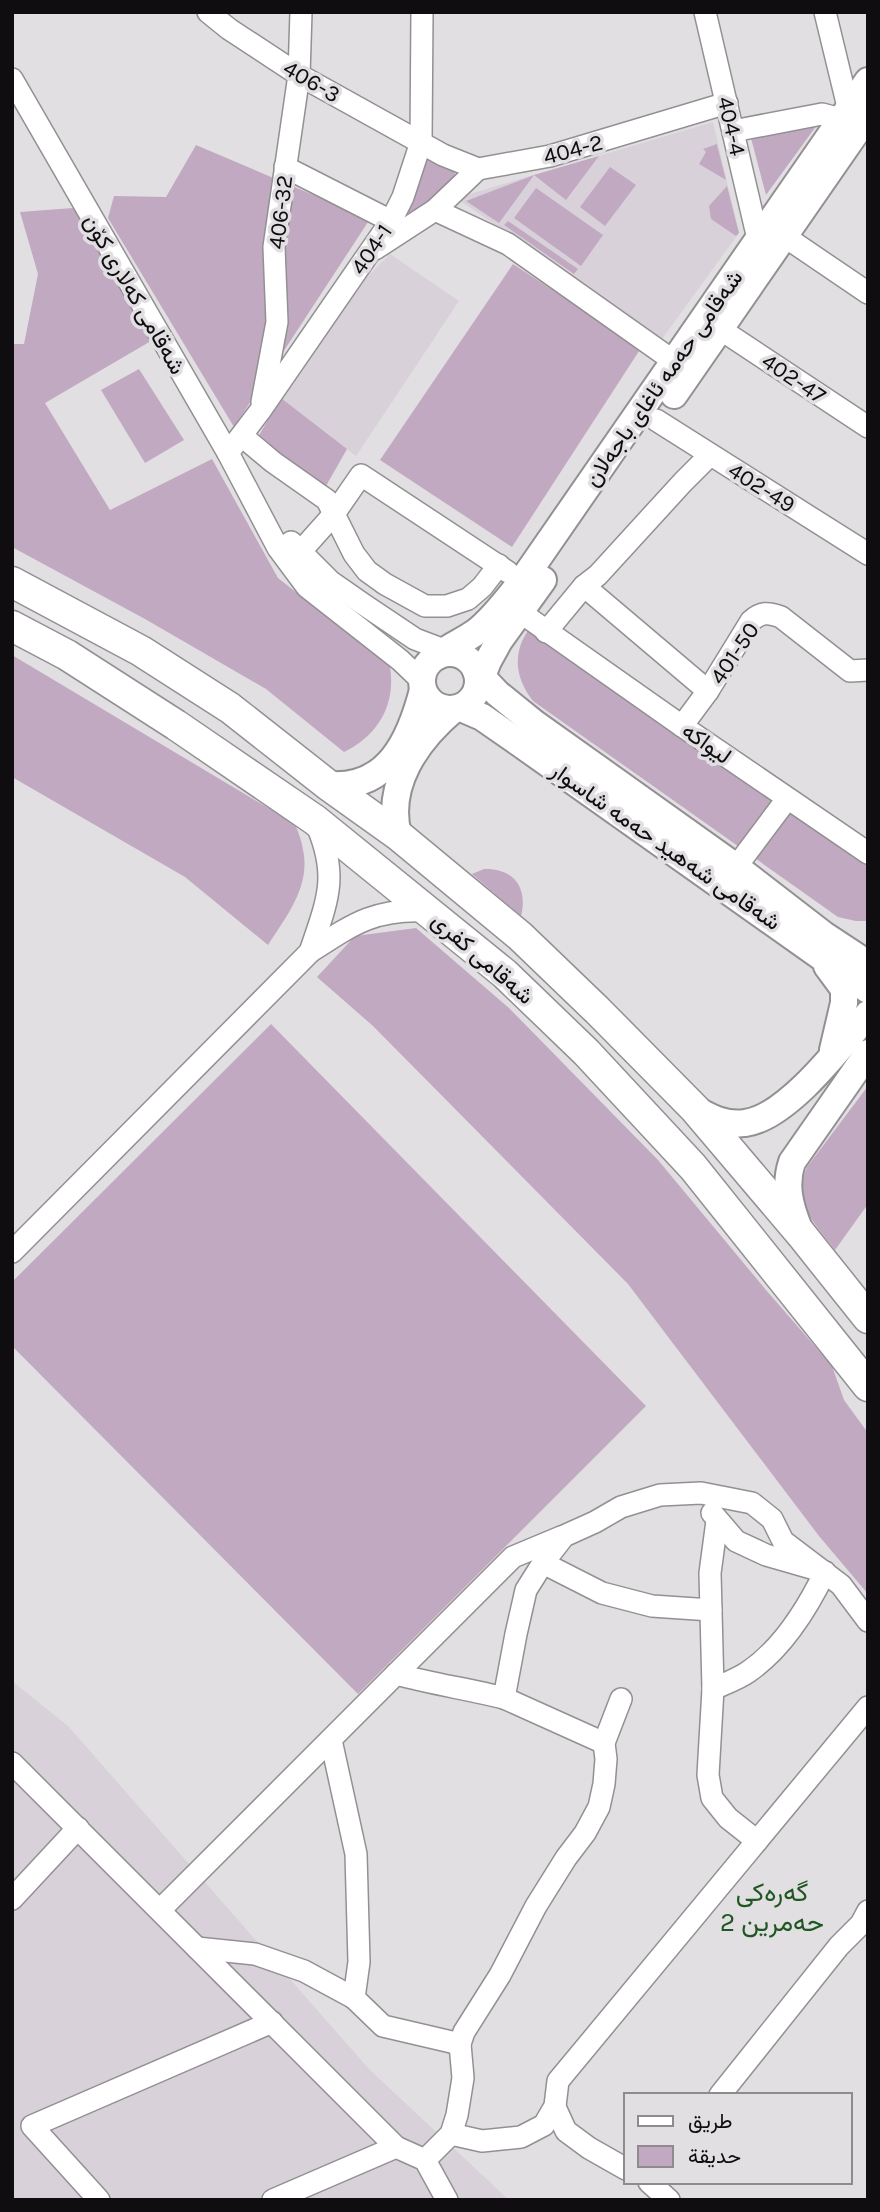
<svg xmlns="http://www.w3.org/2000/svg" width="880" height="2212" viewBox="0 0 880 2212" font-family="Karla,Vazirmatn,sans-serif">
<rect width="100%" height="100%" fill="#e2dfe2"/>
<!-- built -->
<g fill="#d9d1da">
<path d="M713,122L739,233L662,339L456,198Z"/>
<path d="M390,254L459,301L356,456L281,398L354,290Z"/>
<path d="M12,1681L68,1726L369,2069L509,2200H12Z"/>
</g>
<!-- green -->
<g fill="#c1a9c2">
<path d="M817,125L766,195L751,138Z"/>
<path d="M717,144V145L726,180L699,164L706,152L703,149Z"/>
<path d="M196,145L370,219L234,427L108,218L114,196L166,197Z"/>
<path d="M599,156L566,200L534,175L499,223L466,201L534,175Z"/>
<path d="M426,157L456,170L450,189L442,188L435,201L405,215Z"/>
<path d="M610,167L636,185L605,226L580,207Z"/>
<path d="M727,186L739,233L736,236L711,219L709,206Z"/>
<path d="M536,188L603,235L581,266L514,218Z"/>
<path d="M73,208L97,240L151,341L45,403L110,510L212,459L278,578L390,666C396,704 379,735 344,752L266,689L145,619L12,547V344H24L38,274L20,212Z"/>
<path d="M508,221L578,269L574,274L504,225Z"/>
<path d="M513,264L641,348L512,547L380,460Z"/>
<path d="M139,369L184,440L145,463L101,390Z"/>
<path d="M281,398L347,449L326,486L258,437Z"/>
<path d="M529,629L868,863V921H856L838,917L533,701C515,678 512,653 529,629Z"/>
<path d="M12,655L295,824C298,832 302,841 303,850C311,886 286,917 268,945L185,877L12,777Z"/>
<path d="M484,869C514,868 528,888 521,916L472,874Z"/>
<path d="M416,928L509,1008L658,1160L766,1290L832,1366L844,1400L868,1433V1594L819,1536L628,1284L373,1026L317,977L355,936Z"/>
<path d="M271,1024L646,1406L358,1694L12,1346V1282Z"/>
<path d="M868,1086V1204L835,1250C814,1222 792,1204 807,1167Z"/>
</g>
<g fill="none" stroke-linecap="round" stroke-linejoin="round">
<defs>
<g id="minor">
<path d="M208,12L229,29L299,75L443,155L478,169L550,156L727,103"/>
<path d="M705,12L758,239"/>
<path d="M825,12L848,107"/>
<path d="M12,79L228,453L278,548L307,587L400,660L421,680"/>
<path d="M733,131L822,114L841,119"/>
<path d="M285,167L391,221"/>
<path d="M435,210L508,244L675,362"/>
<path d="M784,236L868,293"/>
<path d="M375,249L435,210L478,169"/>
<path d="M720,329L868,427"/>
<path d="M262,402L277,322L274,247L299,75L301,12"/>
<path d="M656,420L868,554"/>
<path d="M242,436L273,462L327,500L354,554L367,571L385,584L425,606H447L468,599L482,587L499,565"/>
<path d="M228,453L260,411L391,221L403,197L421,142L422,12"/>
<path d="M291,542L330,581L363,604L415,639L452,653"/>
<path d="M301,551L334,514L361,475L508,572"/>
<path d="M584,586L708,691"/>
<path d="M520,612L682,726L868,853"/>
<path d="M546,632L584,586L598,575L683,482L710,455"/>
<path d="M682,726L708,691L751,621C761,612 768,612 781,617L850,671L868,670"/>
<path d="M736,867L787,799"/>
<path d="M310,952C328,899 339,876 316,823"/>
<path d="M12,1252L310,952C353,924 375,908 428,911"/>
<path d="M712,1513L736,1541L766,1555L825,1572C807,1609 782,1649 748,1672C738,1679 724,1684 713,1689"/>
<path d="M717,1521L710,1573L713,1689L708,1775L712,1798L728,1818L757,1841"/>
<path d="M543,1563L602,1593L652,1606L711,1610"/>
<path d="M396,1674C432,1684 468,1689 504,1698"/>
<path d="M331,1740L356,1854L359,1962L354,1998L383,2026L460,2044"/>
<path d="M604,1743L504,1698L516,1634L526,1590L543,1563L564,1536L595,1522L621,1507L660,1495L701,1493L752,1503L772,1519L783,1541L841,1585L868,1621"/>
<path d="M12,1763L396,2147L425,2160L447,2200"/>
<path d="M12,1899L78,1828"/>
<path d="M160,1910L513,1557L561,1537"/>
<path d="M197,1948L255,1954L304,1971L354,1998"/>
<path d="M720,2095L839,1946L861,1924L868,1911"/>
<path d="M555,2107L566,2131L589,2148L626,2169"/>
<path d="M451,2134L482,2141L521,2137L544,2125L555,2106L558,2081L868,1707"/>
<path d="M425,2160L451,2134L457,2115L463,2078L460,2044L464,2032L500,1975L536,1906L566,1858L585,1833L599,1807L604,1784L606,1759L604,1743L621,1699"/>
<path d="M649,2182L669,2200"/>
<path d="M99,2200L32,2126L272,2022"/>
<path d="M273,2200L396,2147"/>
</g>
<g id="major">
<path d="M674,395L868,115"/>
<circle cx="450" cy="681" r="28"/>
<path d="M438,656C449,646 464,641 476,632C494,618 508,598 522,581L868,81"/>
<path d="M476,671L498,694L534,723L736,867L824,935L868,964"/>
<path d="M477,689L488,661L499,641L543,580"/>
<path d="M461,708L482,717L518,742L868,990"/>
<path d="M328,785C388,790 410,740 423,690"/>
<path d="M398,835C385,785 417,740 454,709"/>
<path d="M827,966L844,989V1003L833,1050"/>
<path d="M695,1109C711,1118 726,1126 745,1123C787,1118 842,1045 868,1014"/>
<path d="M799,1229C790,1206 784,1186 792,1162L868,1053"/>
</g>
<g id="highway">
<path d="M12,582L141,651L230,708L328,785L398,835L520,936L597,1010L695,1109L801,1234L868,1318"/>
<path d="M12,626L67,655L176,725L315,820L505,974L586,1052L693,1167L868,1386"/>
</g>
</defs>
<!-- minor casing -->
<use href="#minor" stroke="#939093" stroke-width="24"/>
<!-- major casing -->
<use href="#major" stroke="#939093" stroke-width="30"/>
<!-- highway casing -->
<use href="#highway" stroke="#939093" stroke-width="33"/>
<!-- minor -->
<use href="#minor" stroke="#fff" stroke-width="21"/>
<!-- major -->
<use href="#major" stroke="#fff" stroke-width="26"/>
<!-- highway -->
<use href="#highway" stroke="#fff" stroke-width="30"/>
</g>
<g text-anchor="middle" stroke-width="7" stroke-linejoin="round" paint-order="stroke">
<!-- street labels -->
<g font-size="23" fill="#0f0d0f" stroke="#e2dfe2">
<text transform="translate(312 81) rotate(30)" y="8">406-3</text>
<text transform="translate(732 126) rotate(77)" y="8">404-4</text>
<text transform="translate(573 149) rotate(-15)" y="8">404-2</text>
<text transform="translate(280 212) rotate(-83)" y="8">406-32</text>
<text transform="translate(371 249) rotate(-56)" y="8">404-1</text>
<text transform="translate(135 294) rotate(60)" y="8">شەقامی کەلاری کۆن</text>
<text transform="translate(663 378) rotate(-55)" y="8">شەقامی حەمە ئاغای باجەلان</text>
<text transform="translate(794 378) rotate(34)" y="8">402-47</text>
<text transform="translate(762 487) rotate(32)" y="8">402-49</text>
<text transform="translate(734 653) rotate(-56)" y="8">401-50</text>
<text transform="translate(707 743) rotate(35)" y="8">لیواکە</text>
<text transform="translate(666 846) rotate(35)" y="8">شەقامی شەهید حەمە شاسوار</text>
<text transform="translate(483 958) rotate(41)" y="8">شەقامی کفری</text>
</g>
<!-- quarter labels -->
<g font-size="26" fill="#1f5622" stroke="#e2dfe2">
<text x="772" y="1901">گەرەکی<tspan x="772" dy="30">حەمرین 2</tspan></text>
</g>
</g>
<!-- border -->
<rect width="880" height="2212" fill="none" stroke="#0f0d0f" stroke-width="28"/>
<!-- legend -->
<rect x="624" y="2093" width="228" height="91" fill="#e2dfe2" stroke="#8e8b8e" stroke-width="2"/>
<rect x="638" y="2116" width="35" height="10" fill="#ffffff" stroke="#8e8b8e" stroke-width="2"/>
<text x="688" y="2128" font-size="21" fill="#0f0d0f">طريق</text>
<rect x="638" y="2146" width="35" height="21" fill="#c1a9c2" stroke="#8e8b8e" stroke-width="2"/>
<text x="688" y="2163" font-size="21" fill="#0f0d0f">حديقة</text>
</svg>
